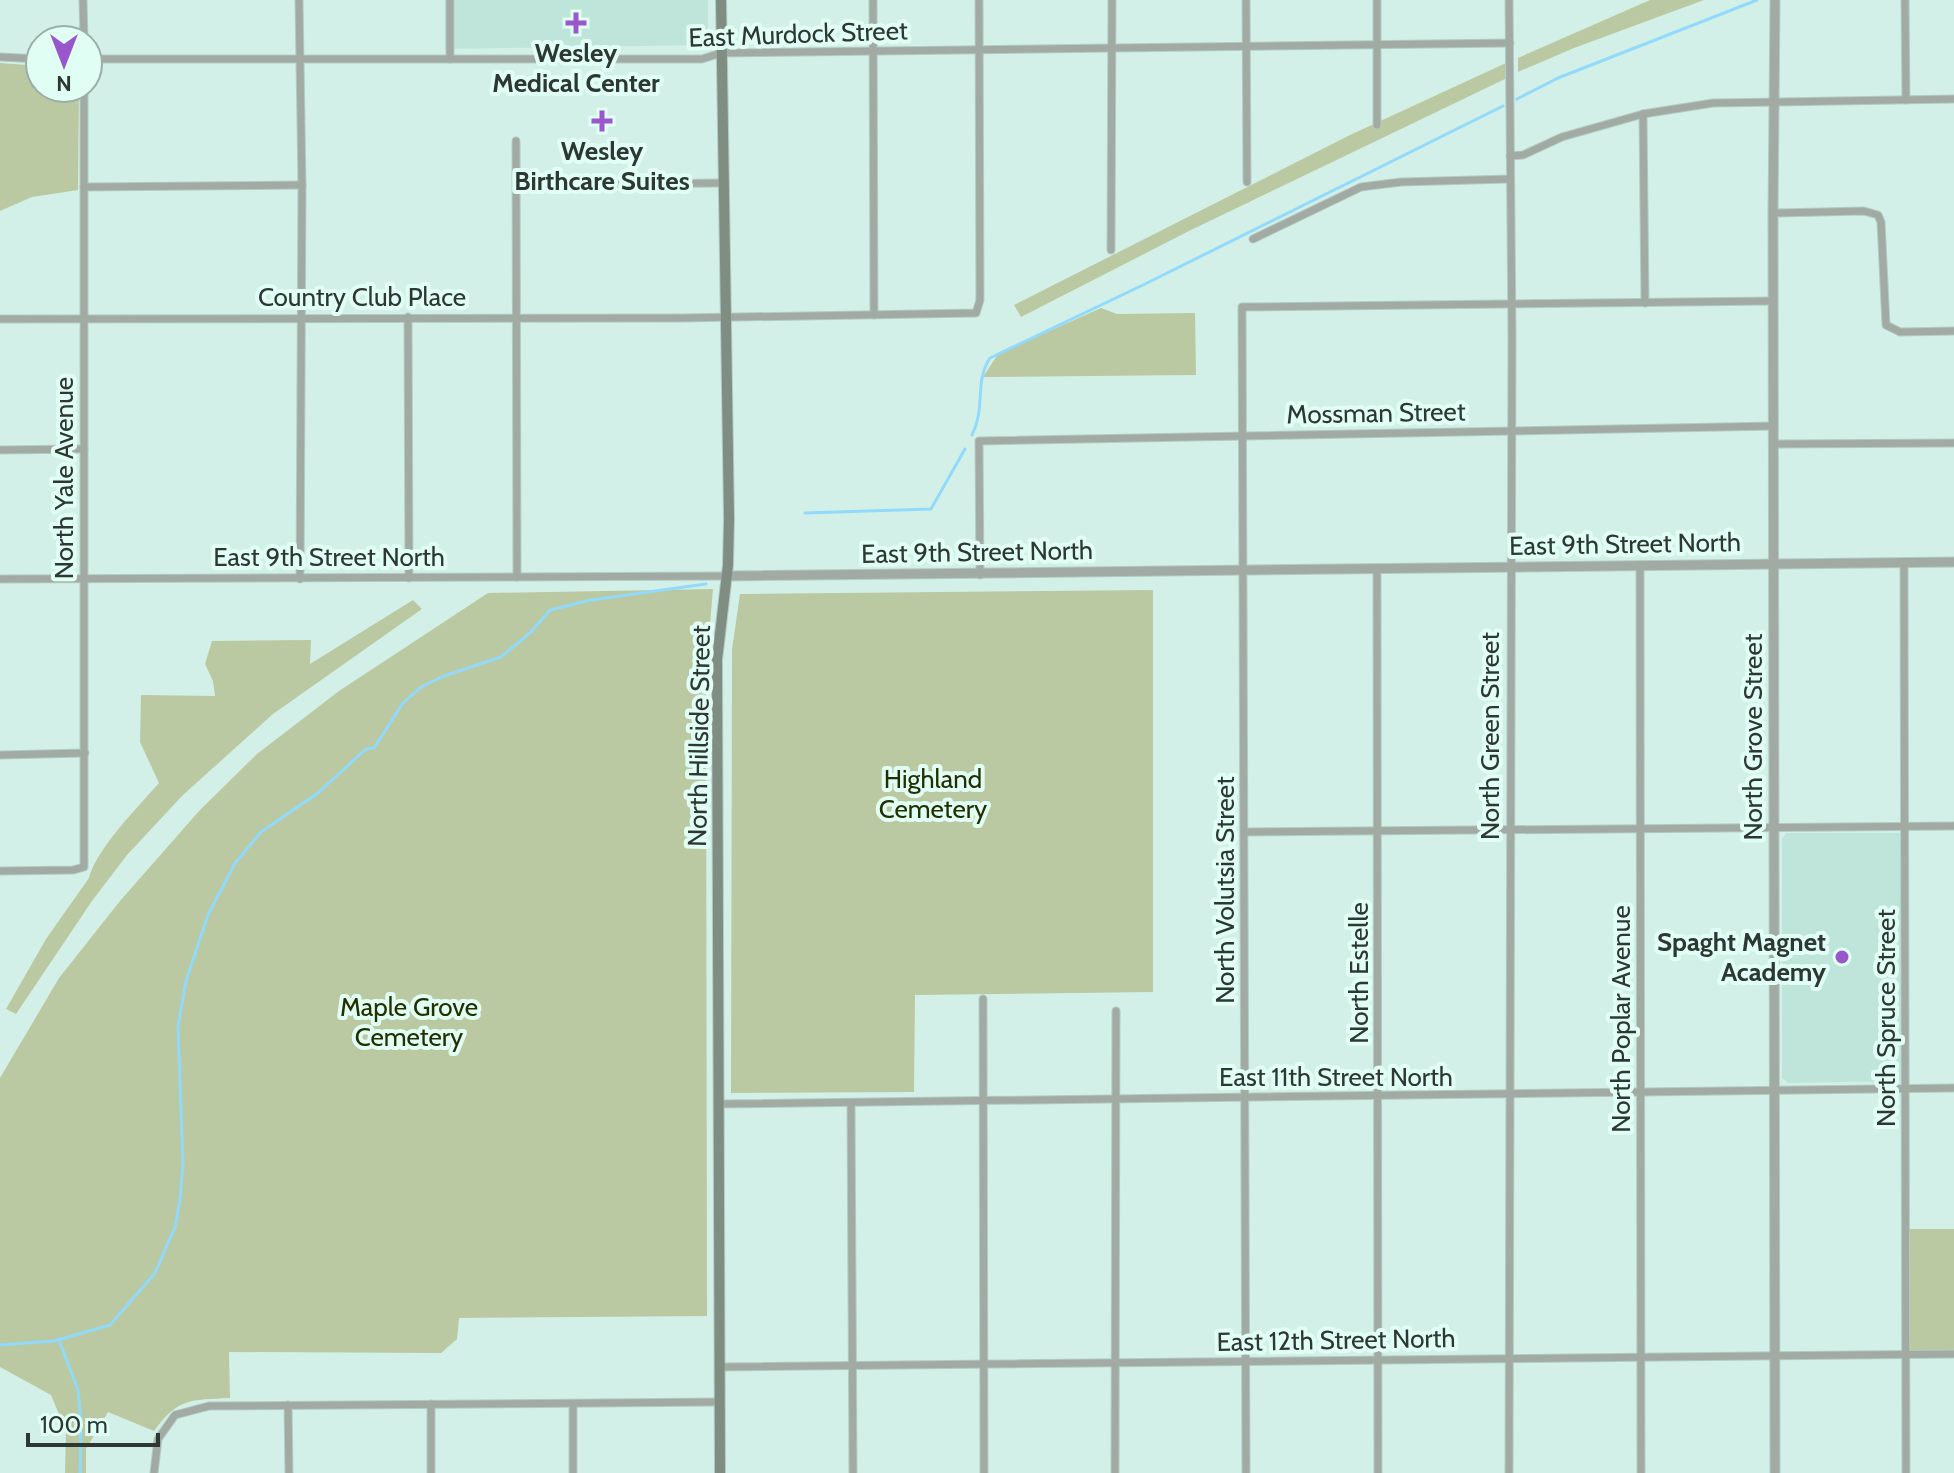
<svg xmlns="http://www.w3.org/2000/svg" width="1954" height="1473" viewBox="0 0 1954 1473" font-family="Cabin,sans-serif">
<rect width="100%" height="100%" fill="#d3f0e8"/>
<!-- built -->
<g fill="#bfe5da">
<path d="M445,0H708V45L445,49Z"/>
<path d="M1786,833H1899L1901,836L1900,1081L1788,1083L1782,1078V839Z"/>
</g>
<!-- green -->
<g fill="#bac9a1">
<path d="M1650,0H1704L1574,48L1518,72V58Z"/>
<path d="M0,63L40,66V88H79L78,190L32,197L0,211Z"/>
<path d="M1506,63L1505,79L1189,231L1021,317L1014,305L1350,135Z"/>
<path d="M1101,308L1117,314L1195,313L1196,375L983,377L998,354Z"/>
<path d="M713,589L706,670L707,1316L459,1318L457,1339L441,1353L229,1352L230,1398C190,1400 178,1398 154,1431L108,1412L86,1449V1473H65L66,1431L51,1395L0,1367V1078L59,978L120,901L199,811L257,754L339,691L488,593Z"/>
<path d="M1153,590V992L915,995L914,1092L731,1093L732,650L740,594Z"/>
<path d="M413,600L422,609L273,714L183,795L127,855L92,901L16,1014L6,1009L46,939L89,878C96,849 139,806 159,783L140,742L141,695L215,696L213,681L205,664L212,641L311,640L310,664Z"/>
<path d="M1906,1229H1954V1354H1905Z"/>
</g>
<g fill="none" stroke-linecap="round" stroke-linejoin="round">
<!-- stream -->
<g stroke="#91dafb" stroke-width="3">
<path d="M1517,99L1558,78L1757,0"/>
<path d="M972,435C986,408 974,382 990,358L1143,285L1503,106"/>
<path d="M805,513L931,509L965,449"/>
<path d="M59,1340L78,1390L81,1422L80,1473"/>
<path d="M0,1345L54,1341L110,1325L155,1273L175,1227L180,1199L183,1165L178,1026L186,981L208,915L235,863L261,832L318,793L366,749L374,748L403,703L421,687L444,676L501,657L531,632L550,610L591,600L706,584"/>
</g>
<defs>
<g id="minor">
<path d="M83,0L84,40"/>
<path d="M299,0L302,185L300,579"/>
<path d="M873,0L874,315"/>
<path d="M1246,0L1247,182"/>
<path d="M1905,0L1906,100"/>
<path d="M0,57L40,59"/>
<path d="M88,59H702L721,53L1510,43"/>
<path d="M450,59V0"/>
<path d="M1643,114L1645,303"/>
<path d="M1377,125V0"/>
<path d="M516,141L517,577"/>
<path d="M1510,156L1523,155L1562,137L1643,114L1713,103L1954,99"/>
<path d="M517,185L722,183"/>
<path d="M84,187L302,185"/>
<path d="M1773,213L1864,211L1878,215L1881,222L1886,325L1900,332L1954,331"/>
<path d="M1253,239L1361,187L1401,182L1510,179"/>
<path d="M1111,250L1112,0"/>
<path d="M408,317L409,578"/>
<path d="M0,319L683,318L976,313L980,300L979,0"/>
<path d="M1774,444L1954,443"/>
<path d="M0,450L84,449"/>
<path d="M1904,562L1906,1473"/>
<path d="M1640,565L1641,1473"/>
<path d="M1377,569L1378,1473"/>
<path d="M980,575L979,441L1774,426"/>
<path d="M0,579L728,576"/>
<path d="M0,755L85,753"/>
<path d="M1245,832L1954,826"/>
<path d="M0,871L73,870L84,867V88"/>
<path d="M983,999L984,1473"/>
<path d="M851,1103L853,1473"/>
<path d="M718,1104L1954,1088"/>
<path d="M719,1367L1954,1354"/>
<path d="M431,1404V1473"/>
<path d="M573,1404V1473"/>
<path d="M288,1405L289,1473"/>
<path d="M154,1473L158,1439L175,1415L209,1406L719,1402"/>
<path d="M1115,1473L1116,1011"/>
<path d="M1246,1473L1242,307L1773,301"/>
<path d="M1509,1473L1512,335L1509,0"/>
</g>
<g id="tertiary">
<path d="M1775,0L1773,213L1775,1473"/>
<path d="M728,576L1954,562"/>
</g>
<path id="secondary" d="M720,1473L717,660L728,565L729,519L721,0"/>
</defs>
<!-- minor casing -->
<use href="#minor" stroke="#b2cbc4" stroke-width="9"/>
<!-- tertiary casing -->
<use href="#tertiary" stroke="#b2cbc4" stroke-width="11"/>
<!-- secondary casing -->
<use href="#secondary" stroke="#b2cbc4" stroke-width="12"/>
<!-- minor -->
<use href="#minor" stroke="#a2aba3" stroke-width="7"/>
<!-- tertiary -->
<use href="#tertiary" stroke="#a2aba3" stroke-width="9"/>
<!-- secondary -->
<use href="#secondary" stroke="#808d82" stroke-width="10"/>
</g>
<!-- markers -->
<g fill="#9857cd" stroke="#e1fef5" stroke-width="3">
<path d="M572 11h8v8h8v8h-8v8h-8v-8h-8v-8h8z"/>
<path d="M598 109h8v8h8v8h-8v8h-8v-8h-8v-8h8z"/>
<circle cx="1842" cy="957" r="8"/>
</g>
<g text-anchor="middle" stroke-width="8" stroke-linejoin="round" paint-order="stroke">
<!-- street labels -->
<g font-size="26" fill="#2d3835" stroke="#e1fef5">
<text transform="translate(798 34) rotate(-2)" y="9">East Murdock Street</text>
<text x="362" y="306">Country Club Place</text>
<text transform="translate(1376 413) rotate(-1)" y="9">Mossman Street</text>
<text transform="translate(64 478) rotate(-90)" y="9">North Yale Avenue</text>
<text transform="translate(1625 544) rotate(-1)" y="9">East 9th Street North</text>
<text transform="translate(977 552) rotate(-1)" y="9">East 9th Street North</text>
<text x="329" y="566">East 9th Street North</text>
<text transform="translate(699 736) rotate(-89)" y="9">North Hillside Street</text>
<text transform="translate(1490 736) rotate(-90)" y="9">North Green Street</text>
<text transform="translate(1753 737) rotate(-90)" y="9">North Grove Street</text>
<text transform="translate(1225 890) rotate(-90)" y="9">North Volutsia Street</text>
<text transform="translate(1359 973) rotate(-90)" y="9">North Estelle</text>
<text transform="translate(1886 1018) rotate(-90)" y="9">North Spruce Street</text>
<text transform="translate(1621 1019) rotate(-90)" y="9">North Poplar Avenue</text>
<text x="1336" y="1086">East 11th Street North</text>
<text transform="translate(1336 1340) rotate(-1)" y="9">East 12th Street North</text>
</g>
<!-- poi labels -->
<g font-size="26" font-weight="bold" fill="#2d3835" stroke="#e1fef5">
<text x="576" y="62">Wesley<tspan x="576" dy="30">Medical Center</tspan></text>
<text x="602" y="160">Wesley<tspan x="602" dy="30">Birthcare Suites</tspan></text>
<text x="1826" y="951" text-anchor="end">Spaght Magnet<tspan x="1826" dy="30">Academy</tspan></text>
</g>
<!-- park labels -->
<g font-size="26" fill="#232f01" stroke="#e1fef5">
<text x="933" y="788">Highland<tspan x="933" dy="30">Cemetery</tspan></text>
<text x="409" y="1016">Maple Grove<tspan x="409" dy="30">Cemetery</tspan></text>
</g>
</g>
<!-- north arrow -->
<g transform="translate(64 64) rotate(180)"><circle r="38" fill="#e1fef5" stroke="#99afa8" stroke-width="2"/>
<path d="M0-6L14 30L0 20L-14 30Z" fill="#9857cd"/>
<text y="-12" font-size="22" font-weight="bold" text-anchor="middle" fill="#2d3835">N</text>
</g>
<!-- scale -->
<path d="M28 1433v12h130v-12" fill="none" stroke="#2d3835" stroke-width="4"/>
<text x="40" y="1433" font-size="24" fill="#2d3835" stroke="#e1fef5" stroke-width="6" paint-order="stroke">100 m</text>
</svg>
